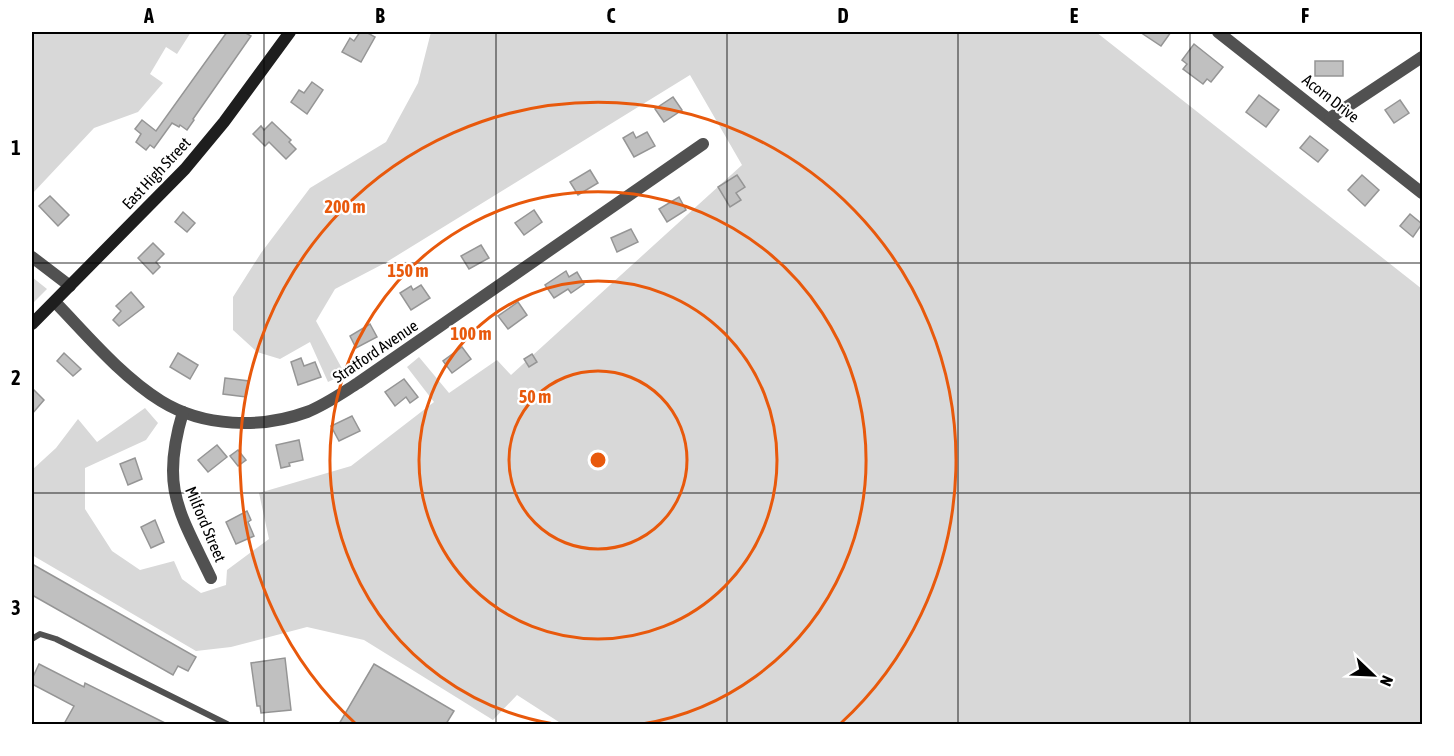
<svg xmlns="http://www.w3.org/2000/svg" width="1454" height="756" viewBox="0 0 1454 756" font-family="'Asap Condensed',sans-serif">
<rect width="100%" height="100%" fill="#fff"/>
<!-- green -->
<g fill="#d8d8d8">
<path d="M32,32H191L177,54L166,47L150,74L163,83L138,112L94,128L32,194Z"/>
<path d="M431,32H1096L1422,289V724H562L517,695L493,720L364,640L307,627L231,647L196,651L32,555V470L56,448L78,419L97,442L145,408L158,423L146,440L85,468V509L112,551L140,570L174,561L182,579L201,593L226,585L227,570L269,539L259,493L351,466L434,402L407,367L419,357L449,393L497,360L511,375L742,165L690,75L385,263L335,289L316,321L345,374L328,382L310,342L280,359L257,352L233,330V297L261,253L310,188L386,142L418,83Z"/>
<path d="M32,277L47,289L32,304Z"/>
</g>
<!-- building -->
<g fill="#c0c0c0" stroke="#959595" stroke-width="1.5">
<path d="M227,32H244L251,36L193,119L194,120L187,130L180,125L179,127L172,123L154,148L150,145L146,150L136,142L141,134L135,129L142,120L156,131Z"/>
<path d="M360,32H366L375,37L361,62L342,52L350,38L354,41Z"/>
<path d="M1140,32H1171L1161,46Z"/>
<path d="M1194,44L1223,67L1211,82L1207,79L1203,84L1183,69L1187,64L1182,60Z"/>
<rect x="1315" y="61" width="28" height="15"/>
<path d="M312,82L323,90L307,114L291,102L299,90L304,93Z"/>
<path d="M1259,95L1279,110L1266,127L1246,112Z"/>
<path d="M673,97L682,110L664,122L655,109Z"/>
<path d="M1400,100L1409,113L1394,123L1385,110Z"/>
<path d="M272,122L291,140L289,142L296,149L286,159L269,142L265,146L253,134L261,126L264,130Z"/>
<path d="M633,132L636,138L647,132L655,146L634,157L623,138Z"/>
<path d="M1310,136L1328,150L1318,162L1300,148Z"/>
<path d="M590,170L598,183L578,195L570,182Z"/>
<path d="M737,175L745,187L736,193L741,200L730,207L718,187Z"/>
<path d="M1362,175L1379,190L1365,206L1348,190Z"/>
<path d="M50,196L69,215L58,226L39,206Z"/>
<path d="M679,197L686,210L667,222L659,209Z"/>
<path d="M534,210L542,222L524,235L515,223Z"/>
<path d="M183,212L195,223L187,232L175,222Z"/>
<path d="M1410,214L1422,224L1413,237L1400,226Z"/>
<path d="M631,229L638,242L617,252L611,238Z"/>
<path d="M153,243L164,254L156,262L160,267L153,274L138,258Z"/>
<path d="M481,245L489,258L469,269L461,256Z"/>
<path d="M566,271L569,277L577,272L584,284L571,293L568,289L554,298L545,285Z"/>
<path d="M421,285L430,298L411,310L400,293L411,286L413,290Z"/>
<path d="M131,292L144,307L119,326L113,320L121,311L116,306Z"/>
<path d="M518,302L527,315L508,329L498,316Z"/>
<path d="M370,324L377,337L356,348L350,336Z"/>
<path d="M462,347L471,359L452,373L443,361Z"/>
<path d="M64,353L81,369L73,376L57,361Z"/>
<path d="M178,353L198,365L190,379L170,367Z"/>
<path d="M532,354L537,362L529,367L524,359Z"/>
<path d="M301,358L304,366L315,362L321,377L298,385L291,362Z"/>
<path d="M225,378L249,381L246,397L223,394Z"/>
<path d="M404,379L418,397L410,403L406,397L395,406L385,392Z"/>
<path d="M32,388L44,400L32,414Z"/>
<path d="M352,416L360,431L339,441L331,426Z"/>
<path d="M299,440L303,460L289,463L290,466L281,468L276,445Z"/>
<path d="M217,445L227,457L208,472L198,460Z"/>
<path d="M238,450L246,460L238,466L230,456Z"/>
<path d="M135,458L142,479L128,485L120,464Z"/>
<path d="M247,511L251,520L248,522L254,536L236,544L226,522Z"/>
<path d="M155,520L164,542L151,548L141,527Z"/>
<path d="M32,564L196,657L188,671L178,666L173,675L32,595Z"/>
<path d="M285,658L291,710L261,713L260,706H257L251,663Z"/>
<path d="M39,664L84,687L85,683L167,724H64L74,706L32,684V679Z"/>
<path d="M374,664L454,711L446,724H339Z"/>
</g>
<g fill="none" stroke-linecap="round" stroke-linejoin="round">
<!-- service -->
<path stroke="#515151" stroke-width="6" d="M32,639L40,634L56,639L227,724"/>
<!-- minor -->
<g stroke="#515151" stroke-width="12">
<path d="M1218,32L1422,193"/>
<path d="M1330,118L1422,57"/>
<path d="M32,257L70,286"/>
<path d="M55,302C88,336 120,375 161,401C203,427 261,429 307,412C325,405 342,393 358,383L703,144"/>
<path d="M183,412C160,488 179,511 211,578"/>
</g>
<!-- secondary -->
<path stroke="#1e1e1e" stroke-width="12" d="M32,324L185,169L224,122L290,32"/>
</g>
<!-- grid -->
<path fill="none" stroke="#000" stroke-width="1.5" stroke-opacity="0.55" d="M264,32V724M496,32V724M727,32V724M958,32V724M1190,32V724M32,263H1422M32,493H1422"/>
<!-- distance rings -->
<g fill="none" stroke="#e8590c" stroke-width="3">
<circle cx="598" cy="460" r="89"/>
<circle cx="598" cy="460" r="179"/>
<path d="M554 724A268 268 0 1 1 642 724"/>
<path d="M356 724A358 358 0 1 1 840 724"/>
</g>
<g text-anchor="middle" stroke-width="4.5" stroke-linejoin="round" paint-order="stroke">
<!-- street labels -->
<g font-size="16" fill="#000" stroke="#fff">
<text transform="translate(1331 98) rotate(38)" y="6">Acorn Drive</text>
<text transform="translate(156 173) rotate(-47)" y="6">East High Street</text>
<text transform="translate(375 351) rotate(-34)" y="6">Stratford Avenue</text>
<text transform="translate(206 524) rotate(67)" y="6">Milford Street</text>
</g>
</g>
<circle cx="598" cy="460" r="9" fill="#e8590c" stroke="#fff" stroke-width="3"/>
<g font-size="18" text-anchor="middle" font-weight="bold" fill="#e8590c" stroke="#fff" stroke-width="4.5" stroke-linejoin="round" paint-order="stroke">
<text x="345" y="213">200 m</text>
<text x="408" y="277">150 m</text>
<text x="471" y="340">100 m</text>
<text x="535" y="403">50 m</text>
</g>
<!-- border -->
<rect width="1454" height="756" fill="none" stroke="#ffffff" stroke-width="66"/>
<!-- north arrow -->
<g transform="translate(1373 675) rotate(113)" stroke="#ffffff" stroke-width="4.5" paint-order="stroke">
<path d="M0-4.5L10 22L0 15L-10 22Z" fill="#000000"/>
<text y="-9" font-size="16" font-weight="bold" text-anchor="middle" fill="#000000">N</text>
</g>
<rect x="33" y="33" width="1388" height="690" fill="none" stroke="#000" stroke-width="2"/>
<g font-size="20" text-anchor="middle" font-weight="bold" fill="#000">
<text x="149" y="23">A</text>
<text x="380" y="23">B</text>
<text x="611" y="23">C</text>
<text x="843" y="23">D</text>
<text x="1074" y="23">E</text>
<text x="1305" y="23">F</text>
<text x="16" y="155">1</text>
<text x="16" y="385">2</text>
<text x="16" y="615">3</text>
</g>
</svg>
